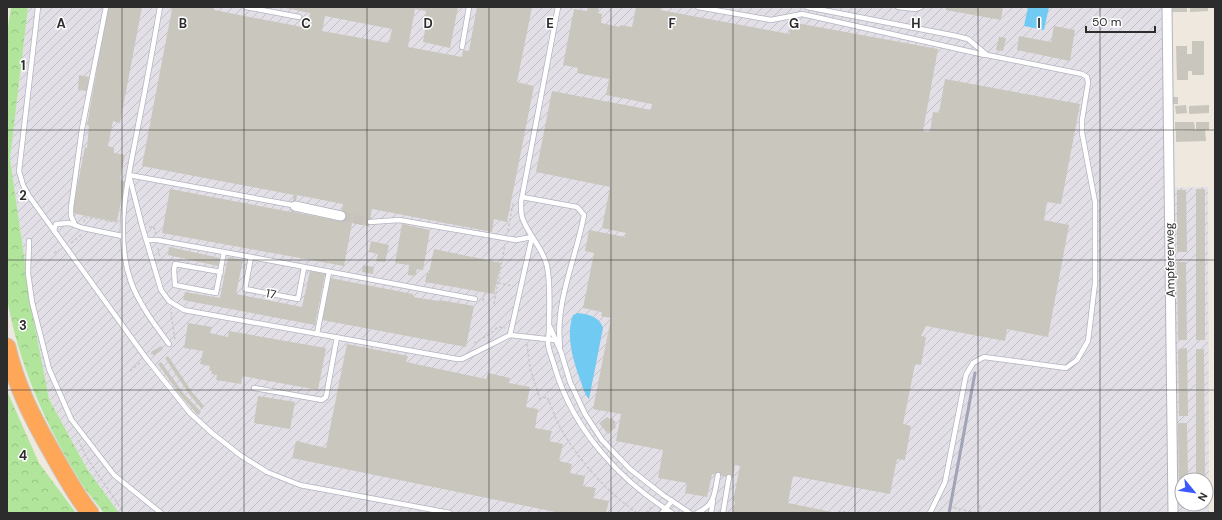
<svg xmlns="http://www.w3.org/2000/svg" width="1222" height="520" viewBox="0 0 1222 520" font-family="'DM Sans',sans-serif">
<defs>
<pattern id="industrial-furrows" width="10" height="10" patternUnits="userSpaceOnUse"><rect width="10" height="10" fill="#e2dfe7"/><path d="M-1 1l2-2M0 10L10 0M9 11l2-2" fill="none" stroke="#c2c0c6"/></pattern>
<pattern id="forest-crowns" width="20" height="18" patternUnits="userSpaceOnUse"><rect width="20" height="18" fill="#b1e59b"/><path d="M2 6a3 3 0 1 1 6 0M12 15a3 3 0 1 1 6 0" fill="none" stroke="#98c586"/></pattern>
</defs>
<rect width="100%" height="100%" fill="#eee8df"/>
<!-- industrial -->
<g fill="url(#industrial-furrows)" fill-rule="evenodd">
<path d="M28,7H1162L1169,513H119L87,469L49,399L32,312L10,159Z"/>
<path d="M1208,187L1209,513H1176L1174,188ZM1182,480H1206V504H1182Z"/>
</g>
<!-- forest -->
<g fill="url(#forest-crowns)">
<path d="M11,7H28L10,159L32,312L49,399L87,469L119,513H104C95,501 84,489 77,476C44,421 18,362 7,298V34Z"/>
<path d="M7,391L39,463L76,513H7Z"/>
</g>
<!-- water -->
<g fill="#70caf2">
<path d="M1028,7H1049L1044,30L1024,26Z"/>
<path d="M578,313C588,314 600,317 603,328L589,399C585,395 583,388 581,382C574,363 565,336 573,315Z"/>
</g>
<!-- building -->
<g fill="#c9c6bd" fill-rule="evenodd">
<path d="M108,7H142L120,123L113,121L108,146L114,148V153L125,155L120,180L125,181L117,222L72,213L85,147L87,148L89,126L87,125Z"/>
<path d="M168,7H214V10L307,28L310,13L281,7H458L450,48L423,42L426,24H424L426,11L415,9L408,47L462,57L463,50L469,51L477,7H532L517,82L534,86L507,222L494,219L492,232L372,209L369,226L352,223L344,266L162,233L170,189L291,212L294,195L142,166L172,9ZM325,16L392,29L389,43L322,31ZM297,195L343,204L340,221L294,212Z"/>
<path d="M588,7H599L598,13L602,14L601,23L620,27V25L632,27L636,7L643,8V7H661L660,10L789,34L791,22L938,49L923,131L930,132L933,112L939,113L945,79L1080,104L1061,204L1047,202L1044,220L1069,225L1048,337L1007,329L1005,341L926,326L921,336L926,337L921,365L915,364L903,424L911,426L905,460L897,459L890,494L793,476L788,503L832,512V513H733L735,502L733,501L740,466L735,465L733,478L712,474L707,497L685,493L687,483L658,478L663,450L616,441L621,414L593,409L611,318L601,316L602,312L583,308L594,253L585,251L589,230L625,237L626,233L602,228L610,187L536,172L552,91L651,110L652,104L606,95L609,79L577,73L578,68L563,65L574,9L587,11Z"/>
<path d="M946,7H1003L1001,20L946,10Z"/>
<rect x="1169" y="7" width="18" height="5"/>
<path d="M1190,7H1208V11L1190,12Z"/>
<path d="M1054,26L1075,30L1070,61L1017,50L1019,36L1051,42Z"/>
<path d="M999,37L1006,38L1003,51L996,50Z"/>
<path d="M1192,41H1204V75H1192V71H1188V80H1177L1176,46H1187V54H1192Z"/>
<path d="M79,75L89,77L87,91L78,90Z"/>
<rect x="1172" y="97" width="6" height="7"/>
<path d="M1186,105L1187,113L1176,114L1175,106Z"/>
<path d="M1209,105V113L1189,114V106Z"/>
<path d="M1175,122H1194L1195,130H1175Z"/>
<rect x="1196" y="122" width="13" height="8"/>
<path d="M1205,130L1206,141L1176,142V131Z"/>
<rect x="1196" y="189" width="9" height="151"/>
<path d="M1177,190H1186L1187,252H1177Z"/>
<path d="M402,224L430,230L423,270L417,269L415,276L408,275L409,265L395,263Z"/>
<path d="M371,241L389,245L385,262L376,261L378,254L369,252Z"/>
<path d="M169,247L220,258L218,266L168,255Z"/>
<path d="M434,249L501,263L494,294L425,282L427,273H429Z"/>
<path d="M228,257L243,260L236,294L302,307L310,271L325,274L315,325L183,300L185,292L220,298Z"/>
<path d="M1177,262H1186L1187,340H1178Z"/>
<path d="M363,265L374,267L373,274L362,272Z"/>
<path d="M330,278L413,294V297L439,301V300L474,306L466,347L322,320Z"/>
<path d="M188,323L212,327L210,333L228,337L229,331L326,348L318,390L242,376L241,384L216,380L217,375L211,374L212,371L209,370L210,366L200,364L203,351L184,348Z"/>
<path d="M347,344L408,356L406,362L486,379L488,373L510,378L509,383L530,387L526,407L538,409L535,428L552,431L549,441L563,444L559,461L572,464L570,473L585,476L583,486L596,488L593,498L609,501L606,513H560L292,458L296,441L326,448Z"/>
<path d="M161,346L163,349L154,356L151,352Z"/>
<path d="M1187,348L1188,416H1179L1178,349Z"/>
<path d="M1196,349H1204L1205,480H1196Z"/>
<path d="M168,356L192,392L204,406L202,409L189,394L165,358Z"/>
<path d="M161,362L184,394L201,412L198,415L181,396L158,364Z"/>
<path d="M258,396L295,402L290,429L254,423Z"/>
<path d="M607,417L610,419L612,418L616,423L614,424L616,427L608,434L599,423Z"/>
<path d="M1178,423H1187L1188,480H1182V503H1179Z"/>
</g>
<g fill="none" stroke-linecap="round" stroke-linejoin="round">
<!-- street-tunnel -->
<path stroke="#c7c2bb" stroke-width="9" stroke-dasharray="9 4.5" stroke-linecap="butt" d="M341,216L370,222"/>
<defs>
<g id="lane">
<path d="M38,7L19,171L23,185L29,196L146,358L190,413L212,433L240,455L267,472L300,485L450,513"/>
<path d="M160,7C153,47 146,87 138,126C129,177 113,231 131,282C139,304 155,325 169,344"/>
<path d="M246,7L299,17"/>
<path d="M558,7L521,202C521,207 521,213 522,217C528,235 543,248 547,266C551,286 549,309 549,329C549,334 548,339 548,344C549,352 553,360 555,368C573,429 618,479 672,513"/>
<path d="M698,7L771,20L802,14L985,55"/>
<path d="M807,7L956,36L968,39L987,55L1082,74L1087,77L1088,83L1082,120V133L1095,202V283L1088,341L1077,360L1066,368L984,357L973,363L966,375L945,482L930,513"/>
<path d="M898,7L916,9L921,7"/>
<path d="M462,47L469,7"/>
<path d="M522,197L577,207L584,215C576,259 555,301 560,346"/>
<path d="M292,205L129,175L142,226L161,290L169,301L184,310L457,359H462L510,335L555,340"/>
<path d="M370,222L399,220L516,240L532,237L510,335"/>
<path d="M75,225L71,216V208L82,129L106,7"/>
<path d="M54,231L56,224L69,223L83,228L122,236"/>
<path d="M147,240H157L251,257L475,299"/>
<path d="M29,241L28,273L32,302L49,369L71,419L114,475L161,513"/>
<path d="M251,257L245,289L298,299L304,268"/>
<path d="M221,272L175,264L174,270L175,285L216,293L224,252"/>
<path d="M550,327L561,352L570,382L585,414L602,440L630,469L663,495L690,513"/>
<path d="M317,334L329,272"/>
<path d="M254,388L322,400L326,397L337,337"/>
<path d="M662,513L672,501"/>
<path d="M697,513C716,504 714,494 718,475"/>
<path d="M711,513L713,501"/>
<path d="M723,513L729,477"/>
</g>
<g id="street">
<path d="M1167,7L1173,513"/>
<path d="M295,206L341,216"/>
</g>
<path id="highway" d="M7,347C16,386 33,419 53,454C65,475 75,494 90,513"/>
</defs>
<!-- lane casing -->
<use href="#lane" stroke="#b2b4c0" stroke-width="6"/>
<!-- street casing -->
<use href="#street" stroke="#b2b4c0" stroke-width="11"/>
<!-- highway casing -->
<use href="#highway" stroke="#c8c8c8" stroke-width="19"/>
<!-- path -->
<g stroke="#c8c8c8" stroke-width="1.5" stroke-dasharray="3 2" stroke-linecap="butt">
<path d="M84,222L85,217L116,222"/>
<path d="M149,227H154L156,234"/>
<path d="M508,231L513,203"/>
<path d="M71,243L82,234"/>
<path d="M158,248L160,258"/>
<path d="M54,253L59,250"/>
<path d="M498,283L513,286"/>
<path d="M483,301L485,292"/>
<path d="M494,304L505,244"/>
<path d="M172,312L171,314L175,340"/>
<path d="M474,343L490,334L498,327L505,328"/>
<path d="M527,344L530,368L540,399L547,397C552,407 555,419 561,429C580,462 606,491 637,513"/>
<path d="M151,354L163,347"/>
<path d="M130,371L140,363"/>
<path d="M78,440L87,458L124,513"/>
<path d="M646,513L652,507"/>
<path d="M839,513L840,511L851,513"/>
<path d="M949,513L950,507L977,513"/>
<path d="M979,513L980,505"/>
</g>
<!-- lane -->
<use href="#lane" stroke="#fff" stroke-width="4.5"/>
<!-- street -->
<use href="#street" stroke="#fff" stroke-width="9"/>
<!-- highway -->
<use href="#highway" stroke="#ffa759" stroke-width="17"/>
<!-- rail -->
<path stroke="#a1a3b7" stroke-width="3" d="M949,513L975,373"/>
</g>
<!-- grid -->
<path fill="none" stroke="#2c2c2c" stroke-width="1" stroke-opacity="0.55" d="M122,7V513M244,7V513M367,7V513M489,7V513M611,7V513M733,7V513M855,7V513M978,7V513M1100,7V513M7,130H1215M7,260H1215M7,390H1215"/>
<g text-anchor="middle" stroke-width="3" stroke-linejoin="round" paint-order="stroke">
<!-- street labels -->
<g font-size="12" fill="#2c2c2c" stroke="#fff">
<text transform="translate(1170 260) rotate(-91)" y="4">Ampfererweg</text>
<text transform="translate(271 294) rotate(11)" y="4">17</text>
</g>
</g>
<g font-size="13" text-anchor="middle" font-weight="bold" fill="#2c2c2c" stroke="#fff" stroke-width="3" stroke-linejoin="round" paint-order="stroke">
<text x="61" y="28">A</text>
<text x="183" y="28">B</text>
<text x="306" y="28">C</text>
<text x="428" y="28">D</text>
<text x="550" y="28">E</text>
<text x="672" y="28">F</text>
<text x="794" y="28">G</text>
<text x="916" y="28">H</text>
<text x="1039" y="28">I</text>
<text x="23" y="70">1</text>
<text x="23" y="200">2</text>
<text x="23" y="330">3</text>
<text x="23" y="460">4</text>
</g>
<!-- border -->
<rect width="1222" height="520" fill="none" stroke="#2c2c2c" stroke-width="16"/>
<!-- north arrow -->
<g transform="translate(1194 492) rotate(119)"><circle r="19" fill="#ffffff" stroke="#ababab"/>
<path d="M0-3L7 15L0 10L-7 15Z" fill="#3c59fe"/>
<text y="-6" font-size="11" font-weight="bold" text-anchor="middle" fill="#2c2c2c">N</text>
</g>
<!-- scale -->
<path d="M1086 26v6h69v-6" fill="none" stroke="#2c2c2c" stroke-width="2"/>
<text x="1092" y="26" font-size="12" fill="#2c2c2c" stroke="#ffffff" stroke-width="3" paint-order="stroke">50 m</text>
</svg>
